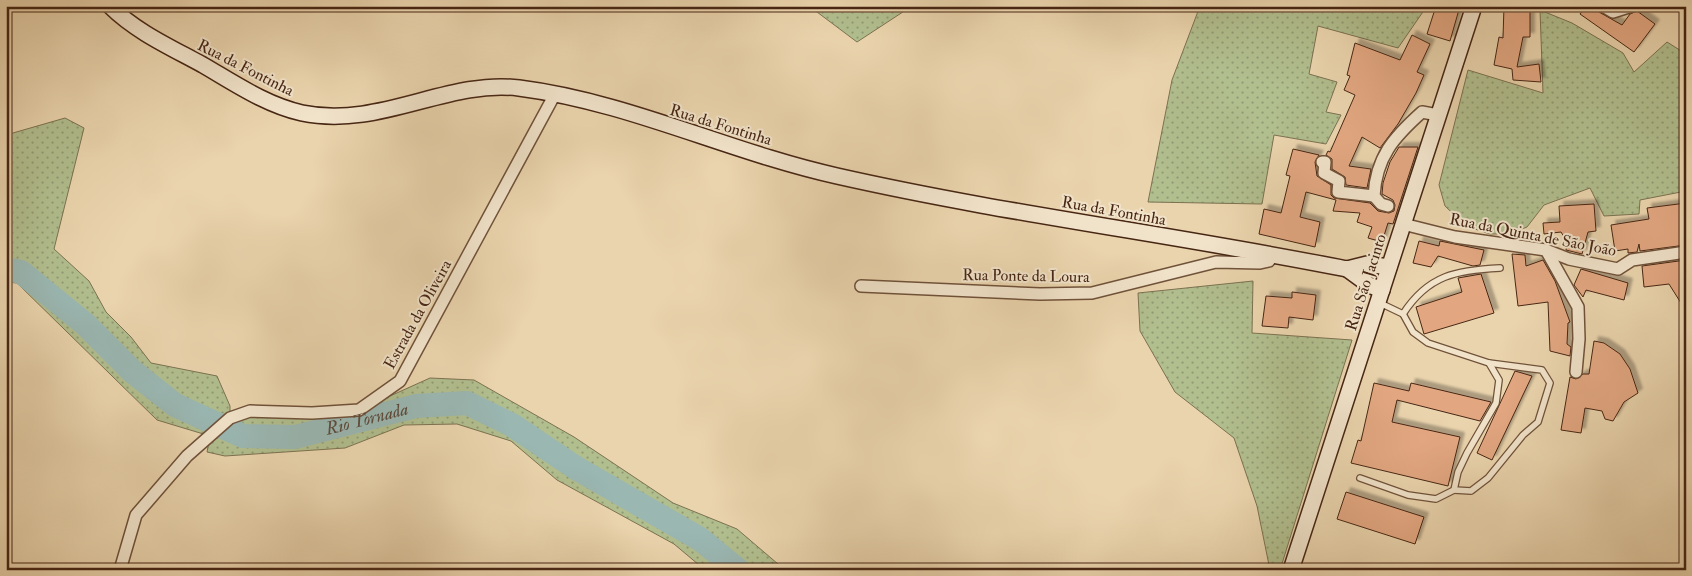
<svg xmlns="http://www.w3.org/2000/svg" width="1692" height="576" viewBox="0 0 1692 576" font-family="'IM FELL Double Pica',serif">
<defs>
<pattern id="grass-dots" width="8" height="8" patternUnits="userSpaceOnUse" patternTransform="scale(1.25)"><rect width="8" height="8" fill="#b1be8e"/><path d="M2 2h.1M6 6h.1" fill="none" stroke="#929a73" stroke-width="1.8" stroke-linecap="round"/></pattern>
<filter id="shadow"><feDropShadow dx="4.5" dy="-4.5" stdDeviation="1" flood-color="#0004"/></filter>
</defs>
<rect width="100%" height="100%" fill="#ead4ad"/>
<filter id="stains"><feTurbulence type="fractalNoise" baseFrequency=".004" numOctaves="4"/><feColorMatrix values="0 0 0 0 .2 0 0 0 0 .09 0 0 0 0 .02 0 0 0 .5 -.17"/></filter>
<radialGradient id="worn" r=".72"><stop offset=".6" stop-color="#630" stop-opacity="0"/><stop offset="1" stop-color="#630" stop-opacity=".3"/></radialGradient>
<!-- grass -->
<g fill="url(#grass-dots)" stroke="#7c7251">
<path d="M809,6H912L857,42Z"/>
<path d="M1200,6H1427L1398,48L1318,26L1309,74L1337,82L1326,112L1341,115L1326,144L1274,135L1262,204L1148,202L1172,80Z"/>
<path d="M1540,10L1572,23L1623,53L1634,72L1667,42L1686,54V191L1640,200L1639,214L1604,216L1590,188L1544,205L1527,227L1509,234H1490L1466,226L1445,206L1439,185L1468,70L1543,93Z"/>
<path d="M65,118L84,128L54,249L89,281L106,312L131,337L151,363L217,376L230,406V418L359,410L430,378L474,380L574,437L673,503L737,529L785,570H705L674,544L557,480L511,441L457,424L404,425L345,448L225,456L207,452L210,436L157,420L17,283L6,282V135Z"/>
<path d="M1253,281L1252,333L1352,340L1280,570H1270L1257,506L1234,438L1175,392L1140,331L1138,293Z"/>
</g>
<g fill="none" stroke-linecap="round" stroke-linejoin="round">
<!-- river -->
<path stroke="#9ab7b2" stroke-width="24" id="s1" d="M6,269L21,272L85,324L132,371L175,405L243,436L295,437L416,406L467,403L512,425L576,468L700,539L738,570"/>
</g>
<!-- building -->
<g fill="#e2a781" stroke="#472614" filter="url(#shadow)">
<path d="M1436,6H1460L1450,41L1427,34Z"/>
<path d="M1504,6H1530V37H1523L1517,67L1539,64L1541,82L1513,80L1512,69L1494,65L1499,37L1503,38Z"/>
<path d="M1586,6H1596L1599,12L1622,25L1630,14L1637,11L1655,24L1634,52L1580,14Z"/>
<path d="M1412,35L1430,44L1417,72L1424,75L1416,93L1398,124L1380,148L1362,137L1349,166L1371,169L1367,188L1346,185L1345,177L1332,169V159L1326,155L1328,151L1330,152L1355,95L1344,90L1350,76L1347,75L1355,43L1400,60Z"/>
<path d="M1399,147H1418L1393,224L1388,223L1382,242L1368,238L1372,227L1357,222L1360,213L1333,211L1336,200L1306,192L1300,217L1320,222L1315,247L1259,234L1264,209L1281,213L1290,176L1286,175L1293,149L1319,155L1315,162L1317,176L1331,185V195L1334,198L1370,203L1378,211L1389,213L1394,211L1395,205L1393,200L1382,194L1383,183L1390,162Z"/>
<path d="M1686,203V245L1640,251L1639,244L1637,252L1628,253V249L1615,251L1611,225L1649,219L1647,208Z"/>
<path d="M1594,204L1596,231L1588,232L1582,254L1566,250L1567,242L1561,232L1544,234L1543,223L1560,222L1559,206Z"/>
<path d="M1419,241L1439,246L1440,241L1484,250L1480,265L1473,266L1438,256L1431,267L1413,263Z"/>
<path d="M1512,254L1525,255L1526,266L1543,260L1555,281L1570,322L1568,323L1567,344L1571,347L1570,356L1550,351L1548,302L1518,306Z"/>
<path d="M1686,260V311L1669,284L1644,287L1642,266Z"/>
<path d="M1581,269L1628,283L1624,300L1586,290L1583,297L1574,285Z"/>
<path d="M1481,274L1494,313L1424,334L1416,307L1462,292L1458,278Z"/>
<path d="M1292,292L1316,295L1313,320L1289,317L1288,328L1262,326L1266,296L1292,298Z"/>
<path d="M1594,341L1604,343L1620,354L1630,369L1638,393L1624,402L1613,421L1605,419L1602,411L1585,408L1581,433L1561,430L1570,377L1576,379L1583,374H1589Z"/>
<path d="M1515,371L1532,376L1492,460L1477,453Z"/>
<path d="M1374,383L1409,391L1411,383L1491,402L1480,421L1397,400L1392,422L1460,437L1448,486L1351,463L1358,440L1361,441Z"/>
<path d="M1346,492L1424,517L1415,544L1337,519Z"/>
</g>
<g fill="none" stroke-linecap="round" stroke-linejoin="round">
<defs>
<g id="lane">
<path d="M1403,314C1428,275 1457,270 1500,268"/>
<path d="M1360,478L1408,495L1436,499L1454,490L1458,472L1467,453L1496,403L1499,380L1489,363L1428,343L1413,332L1403,314L1380,303"/>
<path d="M1454,490L1471,491L1488,478L1523,435L1538,422L1550,383L1542,370L1489,363"/>
</g>
<g id="street">
<path d="M1603,6L1613,12L1632,6"/>
<path d="M1322,162H1325L1324,173L1339,181L1338,192L1374,196"/>
<path d="M1388,206L1381,204L1374,196C1376,157 1394,137 1422,112L1438,115"/>
<path d="M1403,224L1455,237L1546,250L1569,259L1618,269L1632,260L1686,252"/>
<path d="M1546,250L1578,307L1579,339L1576,372"/>
<path d="M861,286L1040,294L1092,293L1216,262L1260,263L1269,261L1273,254"/>
<path d="M120,570L136,515L187,456L230,418L250,411L312,413L359,410L400,381L555,94"/>
</g>
<g id="secondary">
<path d="M110,6C136,32 172,48 203,65C234,83 266,105 302,113C380,129 447,79 519,88C629,102 729,152 837,176C1005,214 1177,235 1347,269L1367,264L1389,267"/>
<path d="M1347,269L1369,285L1382,290"/>
<path d="M1291,570L1474,6"/>
</g>
</defs>
<!-- lane casing -->
<use href="#lane" stroke="#70523a" stroke-width="8"/>
<!-- street casing -->
<use href="#street" stroke="#70523a" stroke-width="14"/>
<!-- secondary casing -->
<use href="#secondary" stroke="#472614" stroke-width="18"/>
<!-- lane -->
<use href="#lane" stroke="#f1e3ca" stroke-width="5.5"/>
<!-- street -->
<use href="#street" stroke="#f1e3ca" stroke-width="11"/>
<!-- secondary -->
<use href="#secondary" stroke="#f1e3ca" stroke-width="15"/>
</g>
<g text-anchor="middle" stroke-width="4" stroke-linejoin="round" paint-order="stroke">
<!-- street labels -->
<g font-size="16" fill="#472614" stroke="#f1e3ca">
<text transform="translate(246 67) rotate(27)" y="6">Rua da Fontinha</text>
<text transform="translate(721 124) rotate(17)" y="6">Rua da Fontinha</text>
<text transform="translate(1114 210) rotate(10)" y="6">Rua da Fontinha</text>
<text transform="translate(1533 234) rotate(11)" y="6">Rua da Quinta de São João</text>
<text transform="translate(1026 275) rotate(1)" y="6">Rua Ponte da Loura</text>
<text transform="translate(1365 282) rotate(-72)" y="6">Rua São Jacinto</text>
<text transform="translate(417 314) rotate(-61)" y="6">Estrada da Oliveira</text>
</g>
<!-- water labels -->
<g font-size="18" font-style="italic" fill="#5c4a3c" stroke="#f1e3ca">
<text dy="6" stroke="none"><textPath href="#s1" startOffset="420">Rio Tornada</textPath></text>
</g>
</g>
<!-- margin -->
<rect width="1692" height="576" fill="none" stroke="#ead4ad" stroke-width="25"/>
<rect x="8" y="8" width="1677" height="561" fill="none" stroke="#472614" stroke-width="2.5"/>
<rect x="12" y="12" width="1667" height="551" fill="none" stroke="#472614"/>
<rect width="100%" height="100%" filter="url(#stains)"/>
<rect width="100%" height="100%" fill="url(#worn)"/>
</svg>
